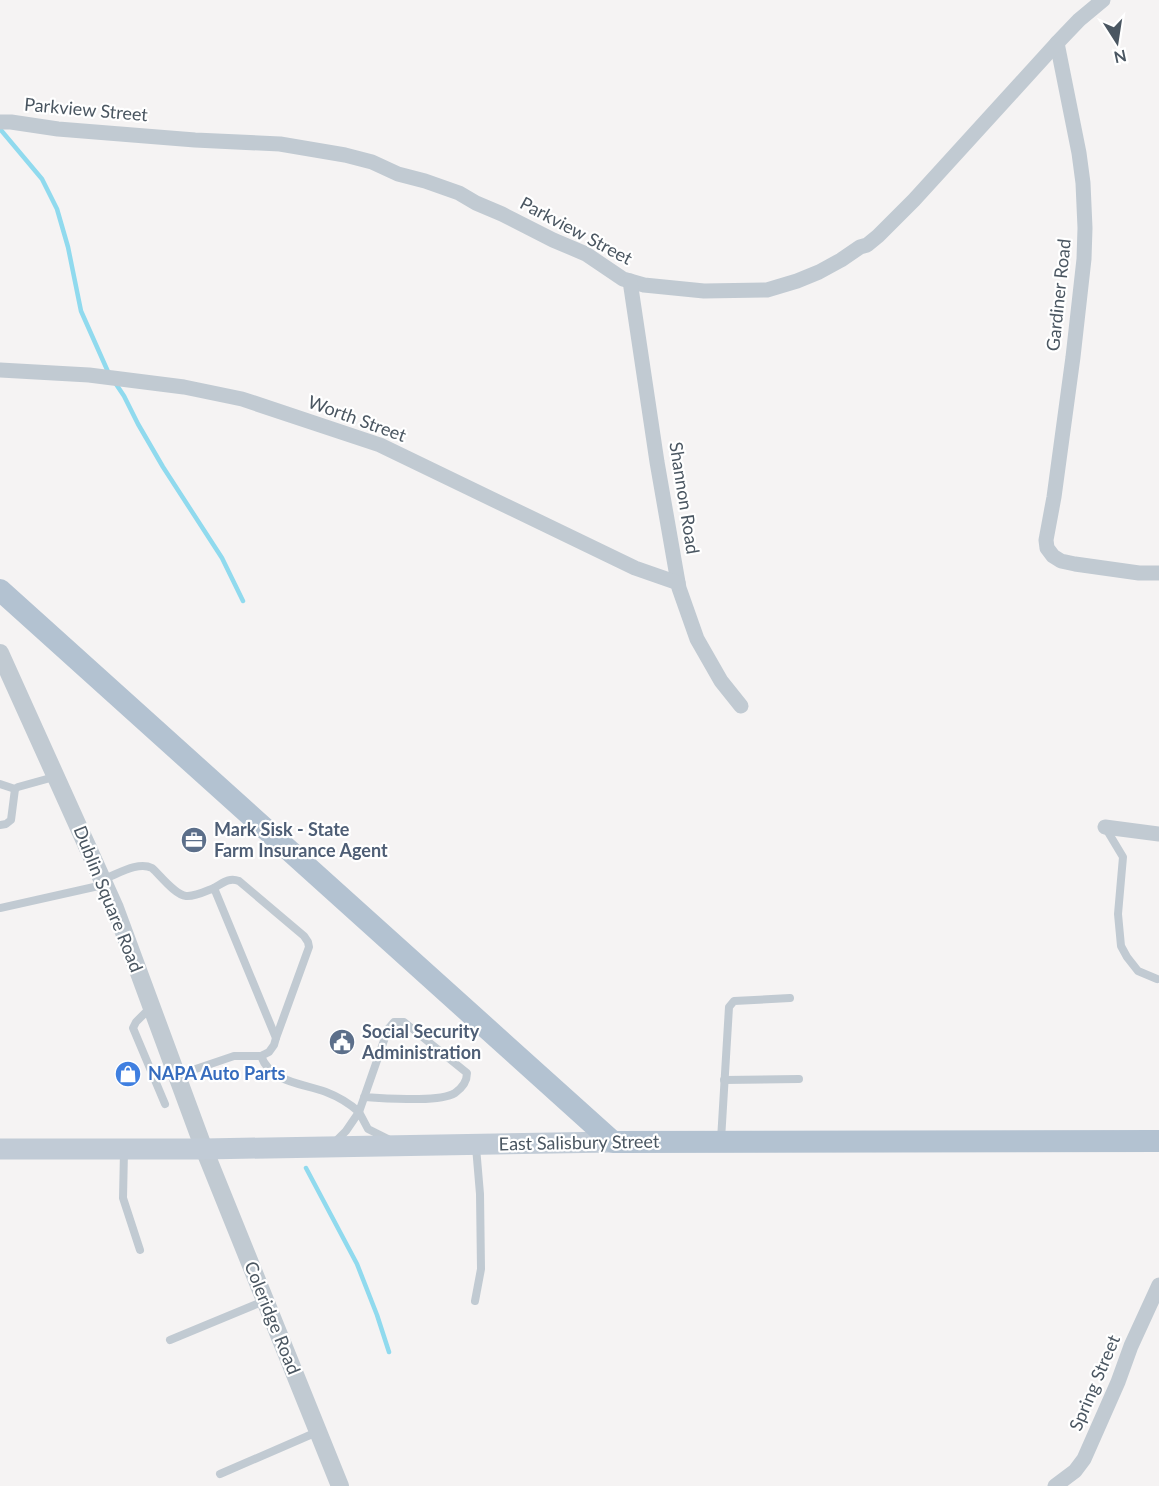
<svg xmlns="http://www.w3.org/2000/svg" width="1159" height="1486" viewBox="0 0 1159 1486" font-family="Lato,sans-serif">
<rect width="100%" height="100%" fill="#f5f3f3"/>
<g fill="none" stroke-linecap="round" stroke-linejoin="round">
<!-- stream -->
<g stroke="#90daee" stroke-width="4.5">
<path d="M0,129L42,179L57,209L68,247L81,311L109,374"/>
<path d="M114,381L124,396L138,424L163,467L222,558L243,601"/>
<path d="M306,1168L357,1264L377,1315L389,1352"/>
</g>
<!-- service -->
<g stroke="#c1cad2" stroke-width="8">
<path d="M0,784L15,789"/>
<path d="M0,825L6,824L11,820L15,789L18,787L54,777"/>
<path d="M1105,827L1123,857L1118,914L1121,946L1127,957L1138,971L1157,979"/>
<path d="M104,879C118,874 138,861 152,868C160,875 175,895 186,896C195,897 206,891 214,888L276,1038L274,1045L269,1052L261,1056H234L178,1075"/>
<path d="M214,888C223,883 229,877 239,881L304,936L308,942L309,947L276,1038"/>
<path d="M0,908L103,885"/>
<path d="M150,1008L136,1022L133,1028L165,1104"/>
<path d="M261,1056C271,1083 302,1083 326,1092C339,1097 349,1103 359,1112L388,1029L394,1022H404L467,1073C467,1082 462,1088 455,1093C438,1103 386,1098 364,1097"/>
<path d="M724,1080L799,1079"/>
<path d="M721,1140L729,1007L734,1001L790,998"/>
<path d="M334,1143L346,1131L359,1112L368,1129L388,1139"/>
<path d="M124,1151L123,1198L140,1250"/>
<path d="M475,1301L481,1269L480,1194L476,1147"/>
<path d="M170,1340L264,1301"/>
<path d="M220,1474L317,1432"/>
</g>
<!-- minor -->
<g stroke="#c1cad2" stroke-width="15">
<path d="M1057,43L1079,153L1083,183L1085,228L1084,259L1073,357L1054,497L1046,540L1047,548L1053,556L1061,561L1075,564L1139,573H1159"/>
<path d="M0,122H11L58,129L195,140L280,144L345,155L372,162L398,174L425,181L459,193L476,203L502,214L553,240L586,254L623,279L644,285L704,291L767,290L797,281L819,272L841,260L860,247L867,245L878,236L914,200L1057,43L1079,20L1103,0"/>
<path d="M630,281L657,462L679,588L697,639L721,681L741,706"/>
<path d="M0,370L89,375L184,387L242,399L380,445L635,568L678,583"/>
<path d="M1105,827L1159,834"/>
<path d="M1055,1486L1075,1471L1084,1459L1118,1382L1131,1346L1159,1285"/>
</g>
<!-- tertiary -->
<path stroke="#c1cad2" stroke-width="18" d="M0,653L115,908L204,1149L340,1486"/>
<!-- secondary -->
<path stroke="#c1cbd6" stroke-width="21" d="M0,1149H204L613,1142"/>
<!-- primary -->
<path stroke="#b3c2d1" stroke-width="22" d="M0,590L613,1142L1159,1141"/>
</g>
<!-- icons -->
<defs>
<symbol id="office-disc" viewBox="-11 -11 22 22"><circle r="9.5" fill="#5c6f8a" stroke="#fff"/><path d="M-6-3h4V-5.5h4V-3h4V5H-6ZM-1-4.5V-3h2v-1.5ZM-6 0V1H6V0Z" fill="#fff"/></symbol>
<symbol id="civic-disc" viewBox="-11 -11 22 22"><circle r="9.5" fill="#5c6f8a" stroke="#fff"/><path d="M-.6-6.5H3V-4.5H.6V-3L4-1V1h2V6H-6V1h2V-1L-.6-3ZM-1.2 2.5V6h2.4V2.5Z" fill="#fff"/></symbol>
<symbol id="shop-disc" viewBox="-11 -11 22 22"><circle r="9.5" fill="#3f7fe0" stroke="#fff"/><path d="M-5-2.5h2.3a2.7 3.5 0 0 1 5.4 0H5L5.5 6h-11ZM-1.5-2.5h3a1.5 2.3 0 0 0-3 0Z" fill="#fff"/></symbol>
</defs>
<g fill-rule="evenodd">
<use href="#office-disc" x="179" y="825" width="30" height="30"/>
<use href="#civic-disc" x="327" y="1027" width="30" height="30"/>
<use href="#shop-disc" x="113" y="1059" width="30" height="30"/>
</g>
<g text-anchor="middle" stroke-width="4.5" stroke-linejoin="round" paint-order="stroke">
<!-- street labels -->
<g font-size="18" fill="#4a5661" stroke="#fff">
<text transform="translate(86 110) rotate(5)" y="6">Parkview Street</text>
<text transform="translate(576 231) rotate(28)" y="6">Parkview Street</text>
<text transform="translate(1059 295) rotate(-84)" y="6">Gardiner Road</text>
<text transform="translate(357 419) rotate(20)" y="6">Worth Street</text>
<text transform="translate(684 498) rotate(81)" y="6">Shannon Road</text>
<text transform="translate(108 899) rotate(68)" y="6">Dublin Square Road</text>
<text transform="translate(579 1143) rotate(-1)" y="6">East Salisbury Street</text>
<text transform="translate(272 1318) rotate(68)" y="6">Coleridge Road</text>
<text transform="translate(1095 1383) rotate(-67)" y="6">Spring Street</text>
</g>
<!-- service labels -->
<g font-size="18" font-weight="bold" fill="#4e5e75" stroke="#fff" text-anchor="start">
<text x="214" y="836">Mark Sisk - State<tspan x="214" dy="21">Farm Insurance Agent</tspan></text>
<text x="362" y="1038">Social Security<tspan x="362" dy="21">Administration</tspan></text>
</g>
<!-- shop labels -->
<g font-size="18" font-weight="bold" fill="#366cbe" stroke="#fff" text-anchor="start">
<text x="148" y="1080">NAPA Auto Parts</text>
</g>
</g>
<!-- north arrow -->
<g transform="translate(1117 42) rotate(168)" stroke="#ffffff" stroke-width="4.5" paint-order="stroke">
<path d="M0-4.5L10 22L0 15L-10 22Z" fill="#4a5661"/>
<text y="-9" font-size="16" font-weight="bold" text-anchor="middle" fill="#4a5661">N</text>
</g>
</svg>
